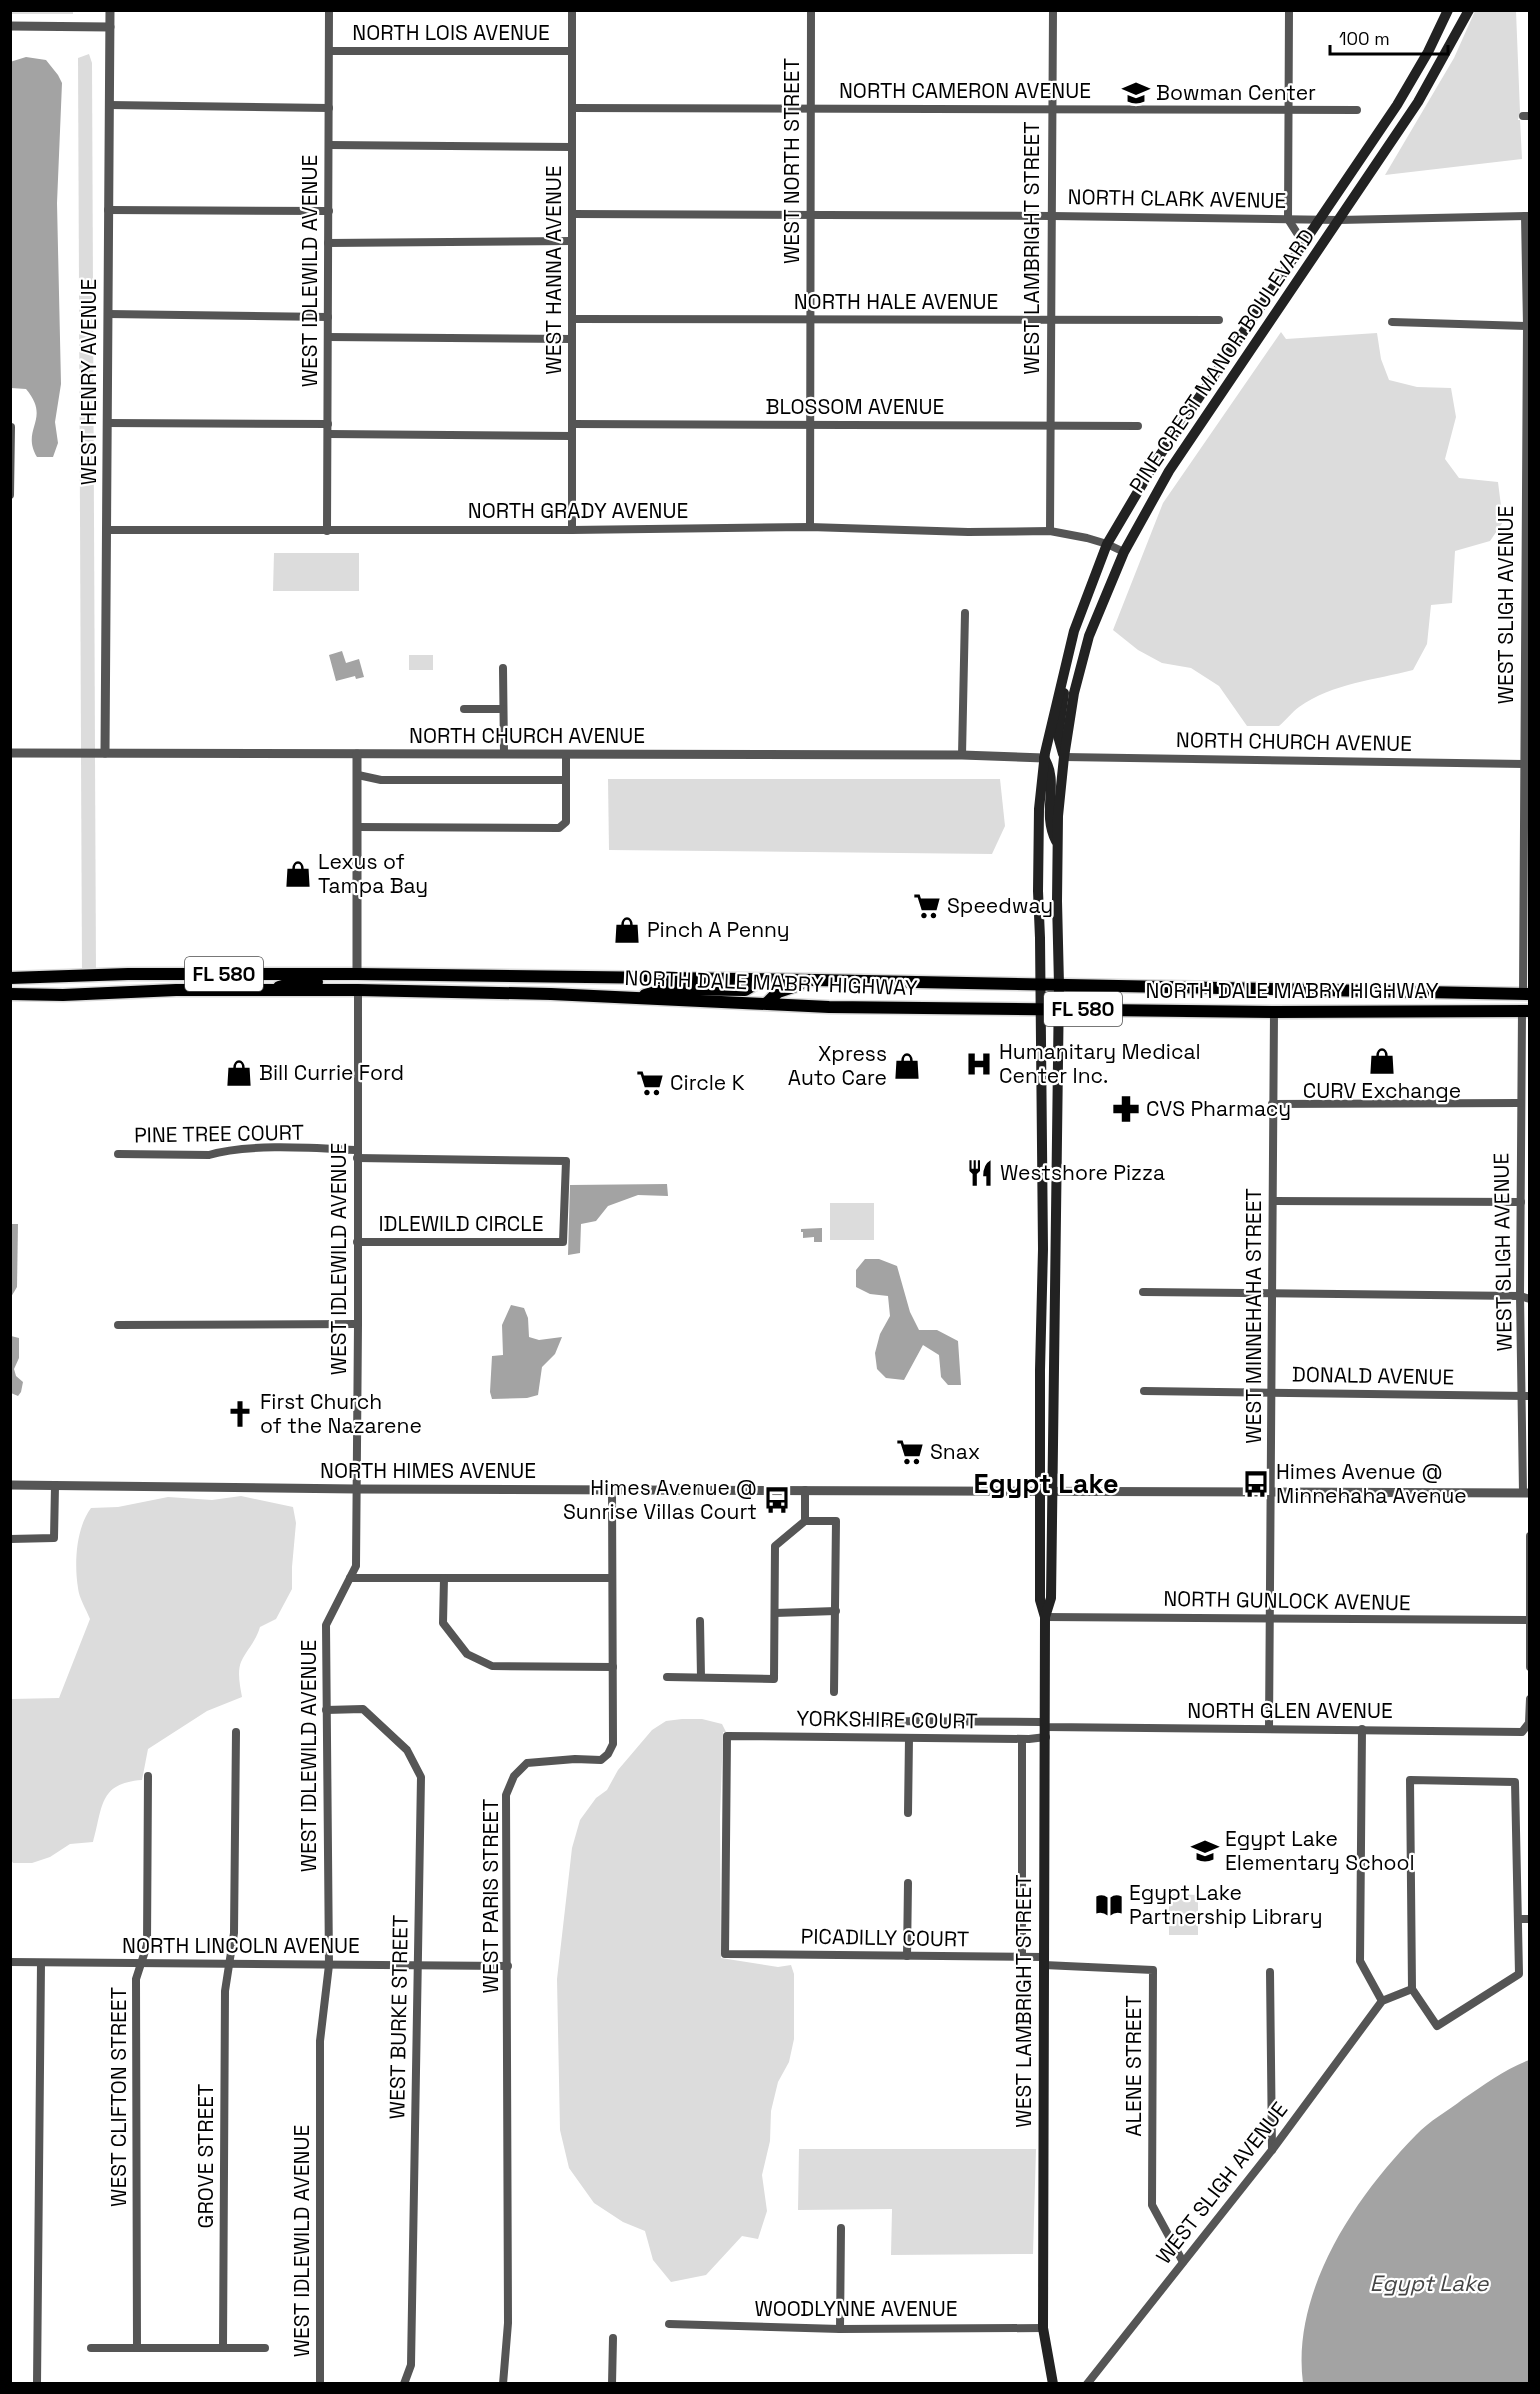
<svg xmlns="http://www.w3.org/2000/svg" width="1540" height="2394" viewBox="0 0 1540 2394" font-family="'Space Grotesk',sans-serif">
<rect width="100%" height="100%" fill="#fff"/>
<!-- green -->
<g fill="#dcdcdc">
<path d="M10,11H73V14H11Z"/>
<path d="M1475,11H1516L1520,112L1518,120H1520L1522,159L1385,175L1454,58Z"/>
<path d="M89,54L92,63L95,749H81L78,58Z"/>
<path d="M1281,332L1286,339L1377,333L1381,359L1389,380L1417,387L1451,388L1456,417L1445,459L1459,478L1498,482L1503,522L1490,541L1455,551L1452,603L1431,605L1427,644L1413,670C1375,680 1333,683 1299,707C1292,712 1286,720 1279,726H1247L1219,686L1191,668L1162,663L1138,650L1113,630L1163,503Z"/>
<path d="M274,553H359V591H273Z"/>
<rect x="409" y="655" width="24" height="15"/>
<path d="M81,757H95L96,971H82Z"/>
<path d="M608,779H1000L1005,826L992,854L609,850Z"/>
<rect x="830" y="1203" width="44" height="37"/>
<path d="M241,1496L293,1507L296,1523L292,1567V1589L276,1619L260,1627C255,1643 247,1649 241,1662C237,1672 240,1686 242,1697L207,1711L148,1749L142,1780C98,1783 103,1808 93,1842L70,1844L50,1857L32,1863H13L10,1858L11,1699L59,1698L90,1619C86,1609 79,1598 78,1588C74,1563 76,1528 91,1508L118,1507L168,1497L212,1500Z"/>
<path d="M682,1719H702L722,1724L726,1732H723L720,1817L721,1958L778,1967L791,1965L794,1974V2039L789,2062L778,2082L771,2111L770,2141L762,2175L767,2211L758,2239L742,2236L706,2275L671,2282L653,2260L645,2231L623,2222L594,2203L569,2168L560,2130L557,1979L572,1848L580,1820L596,1798L607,1790L618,1770L652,1730L666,1721Z"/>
<path d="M1169,1894L1198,1895V1935H1169Z"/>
<path d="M799,2149H1036L1033,2254L891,2255L892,2209L798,2210Z"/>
</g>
<!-- water -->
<g fill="#a3a3a3">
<path d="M26,57L46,60L58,75L62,83L57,203L61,384L55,422L58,443L53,457H37C20,428 52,420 26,389L11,388L10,62Z"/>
<path d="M342,651L346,663L359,659L364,677L356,679L355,676L336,681L329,655Z"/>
<path d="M667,1184L668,1196L638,1195L608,1206L596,1221L581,1224L580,1253L568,1255L570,1185Z"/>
<path d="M10,1224H18L17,1287L11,1297Z"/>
<path d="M822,1228V1242H814V1237L803,1238V1232H801V1229Z"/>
<path d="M865,1259H879L897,1266L910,1312L919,1330H937L958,1341L961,1385H948L941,1377L939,1355L923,1345L904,1380L886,1378L877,1369L875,1353L880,1334L890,1316L888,1296L870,1294L856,1287V1270Z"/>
<path d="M511,1305L524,1308L528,1318L529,1337L539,1340L562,1337L555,1354L542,1367L538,1395L527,1398L492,1399L490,1392L492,1356L503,1355L502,1325Z"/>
<path d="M11,1336L19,1338V1358L14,1369L16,1376L23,1382L21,1392L18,1396L11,1393Z"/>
<path d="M1529,2060V2383H1303C1291,2292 1355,2197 1416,2135C1429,2121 1448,2111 1463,2099C1485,2084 1505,2069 1529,2060Z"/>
</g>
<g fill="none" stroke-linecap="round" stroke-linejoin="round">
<defs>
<g id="primary">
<path d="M10,978L128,974H357L814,980L1530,994"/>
<path d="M279,987L293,983L317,982"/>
<path d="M10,994L63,995L176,990H358L551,994L829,1007L1274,1012L1530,1011"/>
<path d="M645,995L666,989L745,990L762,980"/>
<path d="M767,1003L778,992L799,985"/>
</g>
</defs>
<!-- primary casing -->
<use href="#primary" stroke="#dbdbdb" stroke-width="15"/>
<!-- minor -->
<g stroke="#555" stroke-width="8">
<path d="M1289,10L1288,219L1304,244"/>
<path d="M329,51H572"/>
<path d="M109,105L329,108"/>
<path d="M572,108L1357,110"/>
<path d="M1523,116H1530"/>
<path d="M329,145L572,147"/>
<path d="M108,210L329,211"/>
<path d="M572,214L1052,216L1339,220L1530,216"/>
<path d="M328,243L572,241"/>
<path d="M108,314L328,317"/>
<path d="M572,319L1219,320"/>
<path d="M1392,322L1530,326"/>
<path d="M328,337L572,339"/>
<path d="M107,423L328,424"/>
<path d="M572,424L1138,426"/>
<path d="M328,434L572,436"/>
<path d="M10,495L11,427"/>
<path d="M810,527L811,10"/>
<path d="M106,530H572L810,527L968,532L1050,531L1087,538L1107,544L1124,552"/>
<path d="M572,530V10"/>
<path d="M327,531L329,10"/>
<path d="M1050,531L1053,10"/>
<path d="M503,668L504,753"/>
<path d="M464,709H503"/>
<path d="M962,755L965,613"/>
<path d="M1064,757L1524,764"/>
<path d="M358,775L381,780H565"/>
<path d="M357,827L559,828L566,822V754"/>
<path d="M1523,994L1527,326L1525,216"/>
<path d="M1522,1011L1520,1296L1523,1493"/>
<path d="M1272,1104L1520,1103"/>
<path d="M118,1154L209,1155C247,1143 316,1148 357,1150"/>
<path d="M1273,1201L1521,1202"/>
<path d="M357,1242H563L566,1161L357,1158"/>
<path d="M1143,1292L1520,1296L1530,1299"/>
<path d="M118,1325L358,1324"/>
<path d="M1144,1391L1530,1396"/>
<path d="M805,1490V1521"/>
<path d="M1530,1536V1667"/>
<path d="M10,1539L54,1538L55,1486"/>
<path d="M350,1578H611"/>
<path d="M444,1578L443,1623L467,1654L492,1666L613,1667"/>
<path d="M775,1613L836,1611"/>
<path d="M1045,1617L1528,1620"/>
<path d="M700,1621L701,1677"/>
<path d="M667,1677L774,1679L775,1546L805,1521H836L834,1692"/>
<path d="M326,1710L363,1709L407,1750L421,1777L411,2365L404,2384"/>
<path d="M863,1721L1041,1722L1046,1727L1522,1732L1529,1723L1530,1699"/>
<path d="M1269,1729L1274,1012"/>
<path d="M1362,1729L1360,1961L1382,2001"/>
<path d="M1410,1780L1515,1782L1519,1974L1437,2026L1412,1989Z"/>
<path d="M908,1813L909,1738"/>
<path d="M1518,1919H1530"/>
<path d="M907,1956L908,1883"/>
<path d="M1022,1957V1739"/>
<path d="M1044,1957L725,1954L727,1736L1029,1739L1046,1737"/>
<path d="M10,1962L508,1966"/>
<path d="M1044,1965L1153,1970L1152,2205L1183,2262"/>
<path d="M1270,1972L1272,2150"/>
<path d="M669,2324L840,2329L1043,2328"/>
<path d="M840,2329L841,2228"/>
<path d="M91,2348H265"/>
<path d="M137,2348L136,1979L147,1945L148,1776"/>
<path d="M223,2348L225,1991L234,1933L236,1732"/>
<path d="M37,2384L41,1963"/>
<path d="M320,2384V2041L329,1965L326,1625L356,1566L358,1324V990"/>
<path d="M503,2384L508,2323L506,1795L514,1776L527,1763L575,1759L601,1760L608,1754L613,1744L612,1490"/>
<path d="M612,2384L613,2338"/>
<path d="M1087,2384L1272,2150L1382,2001L1412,1989"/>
</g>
<!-- tertiary -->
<g stroke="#555" stroke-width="9">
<path d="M10,26L110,27"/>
<path d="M10,753L962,755L1044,758"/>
<path d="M105,753L110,10"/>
<path d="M357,974V754"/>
<path d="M10,1485L356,1489L1530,1493"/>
</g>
<!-- secondary -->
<g stroke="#222" stroke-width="10">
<path d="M1063,754L1058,736L1064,693"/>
<path d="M1044,758C1060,782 1041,812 1056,841"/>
<path d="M1045,1617L1040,1600V1370L1043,1249L1040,938L1038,891L1039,809L1045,753L1074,631L1107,544L1156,461L1397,105L1428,52L1448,10"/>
<path d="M1053,2384L1043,2328L1045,1617L1051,1598L1059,985L1057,901L1058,816L1064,757L1074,693L1089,636L1124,552L1169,471L1418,102L1469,10"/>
</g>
<!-- primary -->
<use href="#primary" stroke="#000" stroke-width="12"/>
</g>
<!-- icons -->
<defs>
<symbol id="school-bare" viewBox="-9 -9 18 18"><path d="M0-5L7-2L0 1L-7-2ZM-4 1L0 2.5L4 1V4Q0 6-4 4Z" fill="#000" stroke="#fff" stroke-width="2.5" paint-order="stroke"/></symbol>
<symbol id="shop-bare" viewBox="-9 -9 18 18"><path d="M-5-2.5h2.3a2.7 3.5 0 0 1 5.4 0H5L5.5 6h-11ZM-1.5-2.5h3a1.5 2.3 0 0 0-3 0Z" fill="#000" stroke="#fff" stroke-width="2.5" paint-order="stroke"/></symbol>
<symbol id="supermarket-bare" viewBox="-9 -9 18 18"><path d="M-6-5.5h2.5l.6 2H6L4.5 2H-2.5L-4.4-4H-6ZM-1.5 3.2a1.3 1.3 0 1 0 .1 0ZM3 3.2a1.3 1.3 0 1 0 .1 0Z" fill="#000" stroke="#fff" stroke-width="2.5" paint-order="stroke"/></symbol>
<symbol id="hospital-bare" viewBox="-9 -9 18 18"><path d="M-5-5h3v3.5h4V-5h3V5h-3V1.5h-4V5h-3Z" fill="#000" stroke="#fff" stroke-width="2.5" paint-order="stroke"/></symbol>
<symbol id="pharmacy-bare" viewBox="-9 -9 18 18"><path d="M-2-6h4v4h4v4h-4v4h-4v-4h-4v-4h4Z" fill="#000" stroke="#fff" stroke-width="2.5" paint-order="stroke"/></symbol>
<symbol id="restaurant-bare" viewBox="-9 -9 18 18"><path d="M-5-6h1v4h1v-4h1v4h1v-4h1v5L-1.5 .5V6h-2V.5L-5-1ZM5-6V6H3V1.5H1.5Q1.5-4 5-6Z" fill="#000" stroke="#fff" stroke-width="2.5" paint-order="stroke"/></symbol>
<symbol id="church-bare" viewBox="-9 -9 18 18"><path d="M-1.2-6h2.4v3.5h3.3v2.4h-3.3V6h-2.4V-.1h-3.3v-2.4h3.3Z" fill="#000" stroke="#fff" stroke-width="2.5" paint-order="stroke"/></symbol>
<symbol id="bus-bare" viewBox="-9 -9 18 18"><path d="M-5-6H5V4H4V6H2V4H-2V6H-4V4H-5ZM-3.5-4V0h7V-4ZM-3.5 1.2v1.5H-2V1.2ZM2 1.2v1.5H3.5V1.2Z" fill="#000" stroke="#fff" stroke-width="2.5" paint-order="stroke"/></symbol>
<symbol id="library-bare" viewBox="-9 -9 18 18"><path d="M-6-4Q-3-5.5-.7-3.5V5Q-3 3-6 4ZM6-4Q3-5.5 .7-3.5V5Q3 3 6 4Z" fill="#000" stroke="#fff" stroke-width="2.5" paint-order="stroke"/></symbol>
</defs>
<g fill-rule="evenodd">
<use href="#school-bare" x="1117" y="74" width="38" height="38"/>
<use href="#shop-bare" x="279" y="855" width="38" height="38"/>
<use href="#supermarket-bare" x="908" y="887" width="38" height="38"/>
<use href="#shop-bare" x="608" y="911" width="38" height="38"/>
<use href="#shop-bare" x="1363" y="1042" width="38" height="38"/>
<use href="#hospital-bare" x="960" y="1045" width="38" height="38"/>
<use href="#shop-bare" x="888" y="1047" width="38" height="38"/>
<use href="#shop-bare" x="220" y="1054" width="38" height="38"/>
<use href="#supermarket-bare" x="631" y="1064" width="38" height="38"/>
<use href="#pharmacy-bare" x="1107" y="1090" width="38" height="38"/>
<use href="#restaurant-bare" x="961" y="1154" width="38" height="38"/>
<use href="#church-bare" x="221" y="1395" width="38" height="38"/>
<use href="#supermarket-bare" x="891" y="1433" width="38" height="38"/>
<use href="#bus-bare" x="1237" y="1465" width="38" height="38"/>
<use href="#bus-bare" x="758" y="1481" width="38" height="38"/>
<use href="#school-bare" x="1186" y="1832" width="38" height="38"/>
<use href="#library-bare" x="1090" y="1886" width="38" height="38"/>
</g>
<g text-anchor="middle" stroke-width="4.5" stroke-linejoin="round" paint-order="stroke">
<!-- shield labels -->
<g fill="#fff" stroke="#4c4c4c" stroke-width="1.5">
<rect x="185" y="957" width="78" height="34" rx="4.5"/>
<rect x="1044" y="992" width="78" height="34" rx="4.5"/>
</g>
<g font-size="20" font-weight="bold" fill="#000">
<text x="224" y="981">FL 580</text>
<text x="1083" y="1016">FL 580</text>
</g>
<!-- street labels -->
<g font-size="21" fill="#000" stroke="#fff">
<text x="451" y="40">NORTH LOIS AVENUE</text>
<text x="965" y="98">NORTH CAMERON AVENUE</text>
<text transform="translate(792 161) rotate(-90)" y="7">WEST NORTH STREET</text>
<text transform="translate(1177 199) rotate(1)" y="7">NORTH CLARK AVENUE</text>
<text transform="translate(1032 248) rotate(-90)" y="7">WEST LAMBRIGHT STREET</text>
<text transform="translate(554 270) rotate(-90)" y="7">WEST HANNA AVENUE</text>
<text transform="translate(310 271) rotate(-90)" y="7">WEST IDLEWILD AVENUE</text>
<text x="896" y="309">NORTH HALE AVENUE</text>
<text transform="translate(1222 361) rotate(-56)" y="7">PINE CREST MANOR BOULEVARD</text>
<text transform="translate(89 382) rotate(-90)" y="7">WEST HENRY AVENUE</text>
<text x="855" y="414">BLOSSOM AVENUE</text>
<text x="578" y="518">NORTH GRADY AVENUE</text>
<text transform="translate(1506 605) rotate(-90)" y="7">WEST SLIGH AVENUE</text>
<text x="527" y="743">NORTH CHURCH AVENUE</text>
<text transform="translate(1294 742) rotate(1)" y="7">NORTH CHURCH AVENUE</text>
<text transform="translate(771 983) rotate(2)" y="7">NORTH DALE MABRY HIGHWAY</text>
<text x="1292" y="998">NORTH DALE MABRY HIGHWAY</text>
<text transform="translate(219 1134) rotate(-1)" y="7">PINE TREE COURT</text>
<text x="461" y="1231">IDLEWILD CIRCLE</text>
<text transform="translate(1503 1252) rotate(-91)" y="7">WEST SLIGH AVENUE</text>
<text transform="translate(339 1259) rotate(-90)" y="7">WEST IDLEWILD AVENUE</text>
<text transform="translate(1254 1316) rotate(-90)" y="7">WEST MINNEHAHA STREET</text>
<text transform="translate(1373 1376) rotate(1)" y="7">DONALD AVENUE</text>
<text x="428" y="1478">NORTH HIMES AVENUE</text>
<text transform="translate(1287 1601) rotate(1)" y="7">NORTH GUNLOCK AVENUE</text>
<text x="1290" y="1718">NORTH GLEN AVENUE</text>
<text transform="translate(887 1720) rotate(1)" y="7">YORKSHIRE COURT</text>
<text transform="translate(309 1756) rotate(-90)" y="7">WEST IDLEWILD AVENUE</text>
<text transform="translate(491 1896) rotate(-90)" y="7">WEST PARIS STREET</text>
<text transform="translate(885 1938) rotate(1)" y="7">PICADILLY COURT</text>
<text x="241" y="1953">NORTH LINCOLN AVENUE</text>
<text transform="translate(1024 2001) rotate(-90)" y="7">WEST LAMBRIGHT STREET</text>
<text transform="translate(399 2017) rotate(-89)" y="7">WEST BURKE STREET</text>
<text transform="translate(1134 2066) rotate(-90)" y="7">ALENE STREET</text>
<text transform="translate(119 2097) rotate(-90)" y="7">WEST CLIFTON STREET</text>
<text transform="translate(206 2156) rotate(-90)" y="7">GROVE STREET</text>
<text transform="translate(1222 2183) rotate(-52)" y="7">WEST SLIGH AVENUE</text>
<text transform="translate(302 2241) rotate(-90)" y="7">WEST IDLEWILD AVENUE</text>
<text x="856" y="2316">WOODLYNNE AVENUE</text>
</g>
<!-- poi labels -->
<g font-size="21" fill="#000" stroke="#fff" text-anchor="start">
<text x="1156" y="100">Bowman Center</text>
<text x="318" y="869">Lexus of<tspan x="318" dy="24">Tampa Bay</tspan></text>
<text x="947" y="913">Speedway</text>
<text x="647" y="937">Pinch A Penny</text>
<text x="999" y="1059">Humanitary Medical<tspan x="999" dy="24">Center Inc.</tspan></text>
<text x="887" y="1061" text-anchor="end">Xpress<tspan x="887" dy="24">Auto Care</tspan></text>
<text x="259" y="1080">Bill Currie Ford</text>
<text x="670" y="1090">Circle K</text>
<text x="1382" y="1098" text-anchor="middle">CURV Exchange</text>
<text x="1146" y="1116">CVS Pharmacy</text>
<text x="1000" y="1180">Westshore Pizza</text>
<text x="260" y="1409">First Church<tspan x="260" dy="24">of the Nazarene</tspan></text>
<text x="930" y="1459">Snax</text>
<text x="1276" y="1479">Himes Avenue @<tspan x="1276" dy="24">Minnehaha Avenue</tspan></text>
<text x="757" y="1495" text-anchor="end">Himes Avenue @<tspan x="757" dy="24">Sunrise Villas Court</tspan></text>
<text x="1225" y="1846">Egypt Lake<tspan x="1225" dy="24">Elementary School</tspan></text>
<text x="1129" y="1900">Egypt Lake<tspan x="1129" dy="24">Partnership Library</tspan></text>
</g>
<!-- water labels -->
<g font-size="22" font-style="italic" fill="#444" stroke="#fff">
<text x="1429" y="2291">Egypt Lake</text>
</g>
<!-- district labels -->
<g font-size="27" font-weight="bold" fill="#000" stroke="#fff">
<text x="1046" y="1493">Egypt Lake</text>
</g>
</g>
<!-- border -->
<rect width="1540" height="2394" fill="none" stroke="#000000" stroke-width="24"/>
<!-- scale -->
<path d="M1330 45v9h118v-9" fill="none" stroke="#000000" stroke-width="3"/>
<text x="1339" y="45" font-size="18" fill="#000000" stroke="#ffffff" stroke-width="4.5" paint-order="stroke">100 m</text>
</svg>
